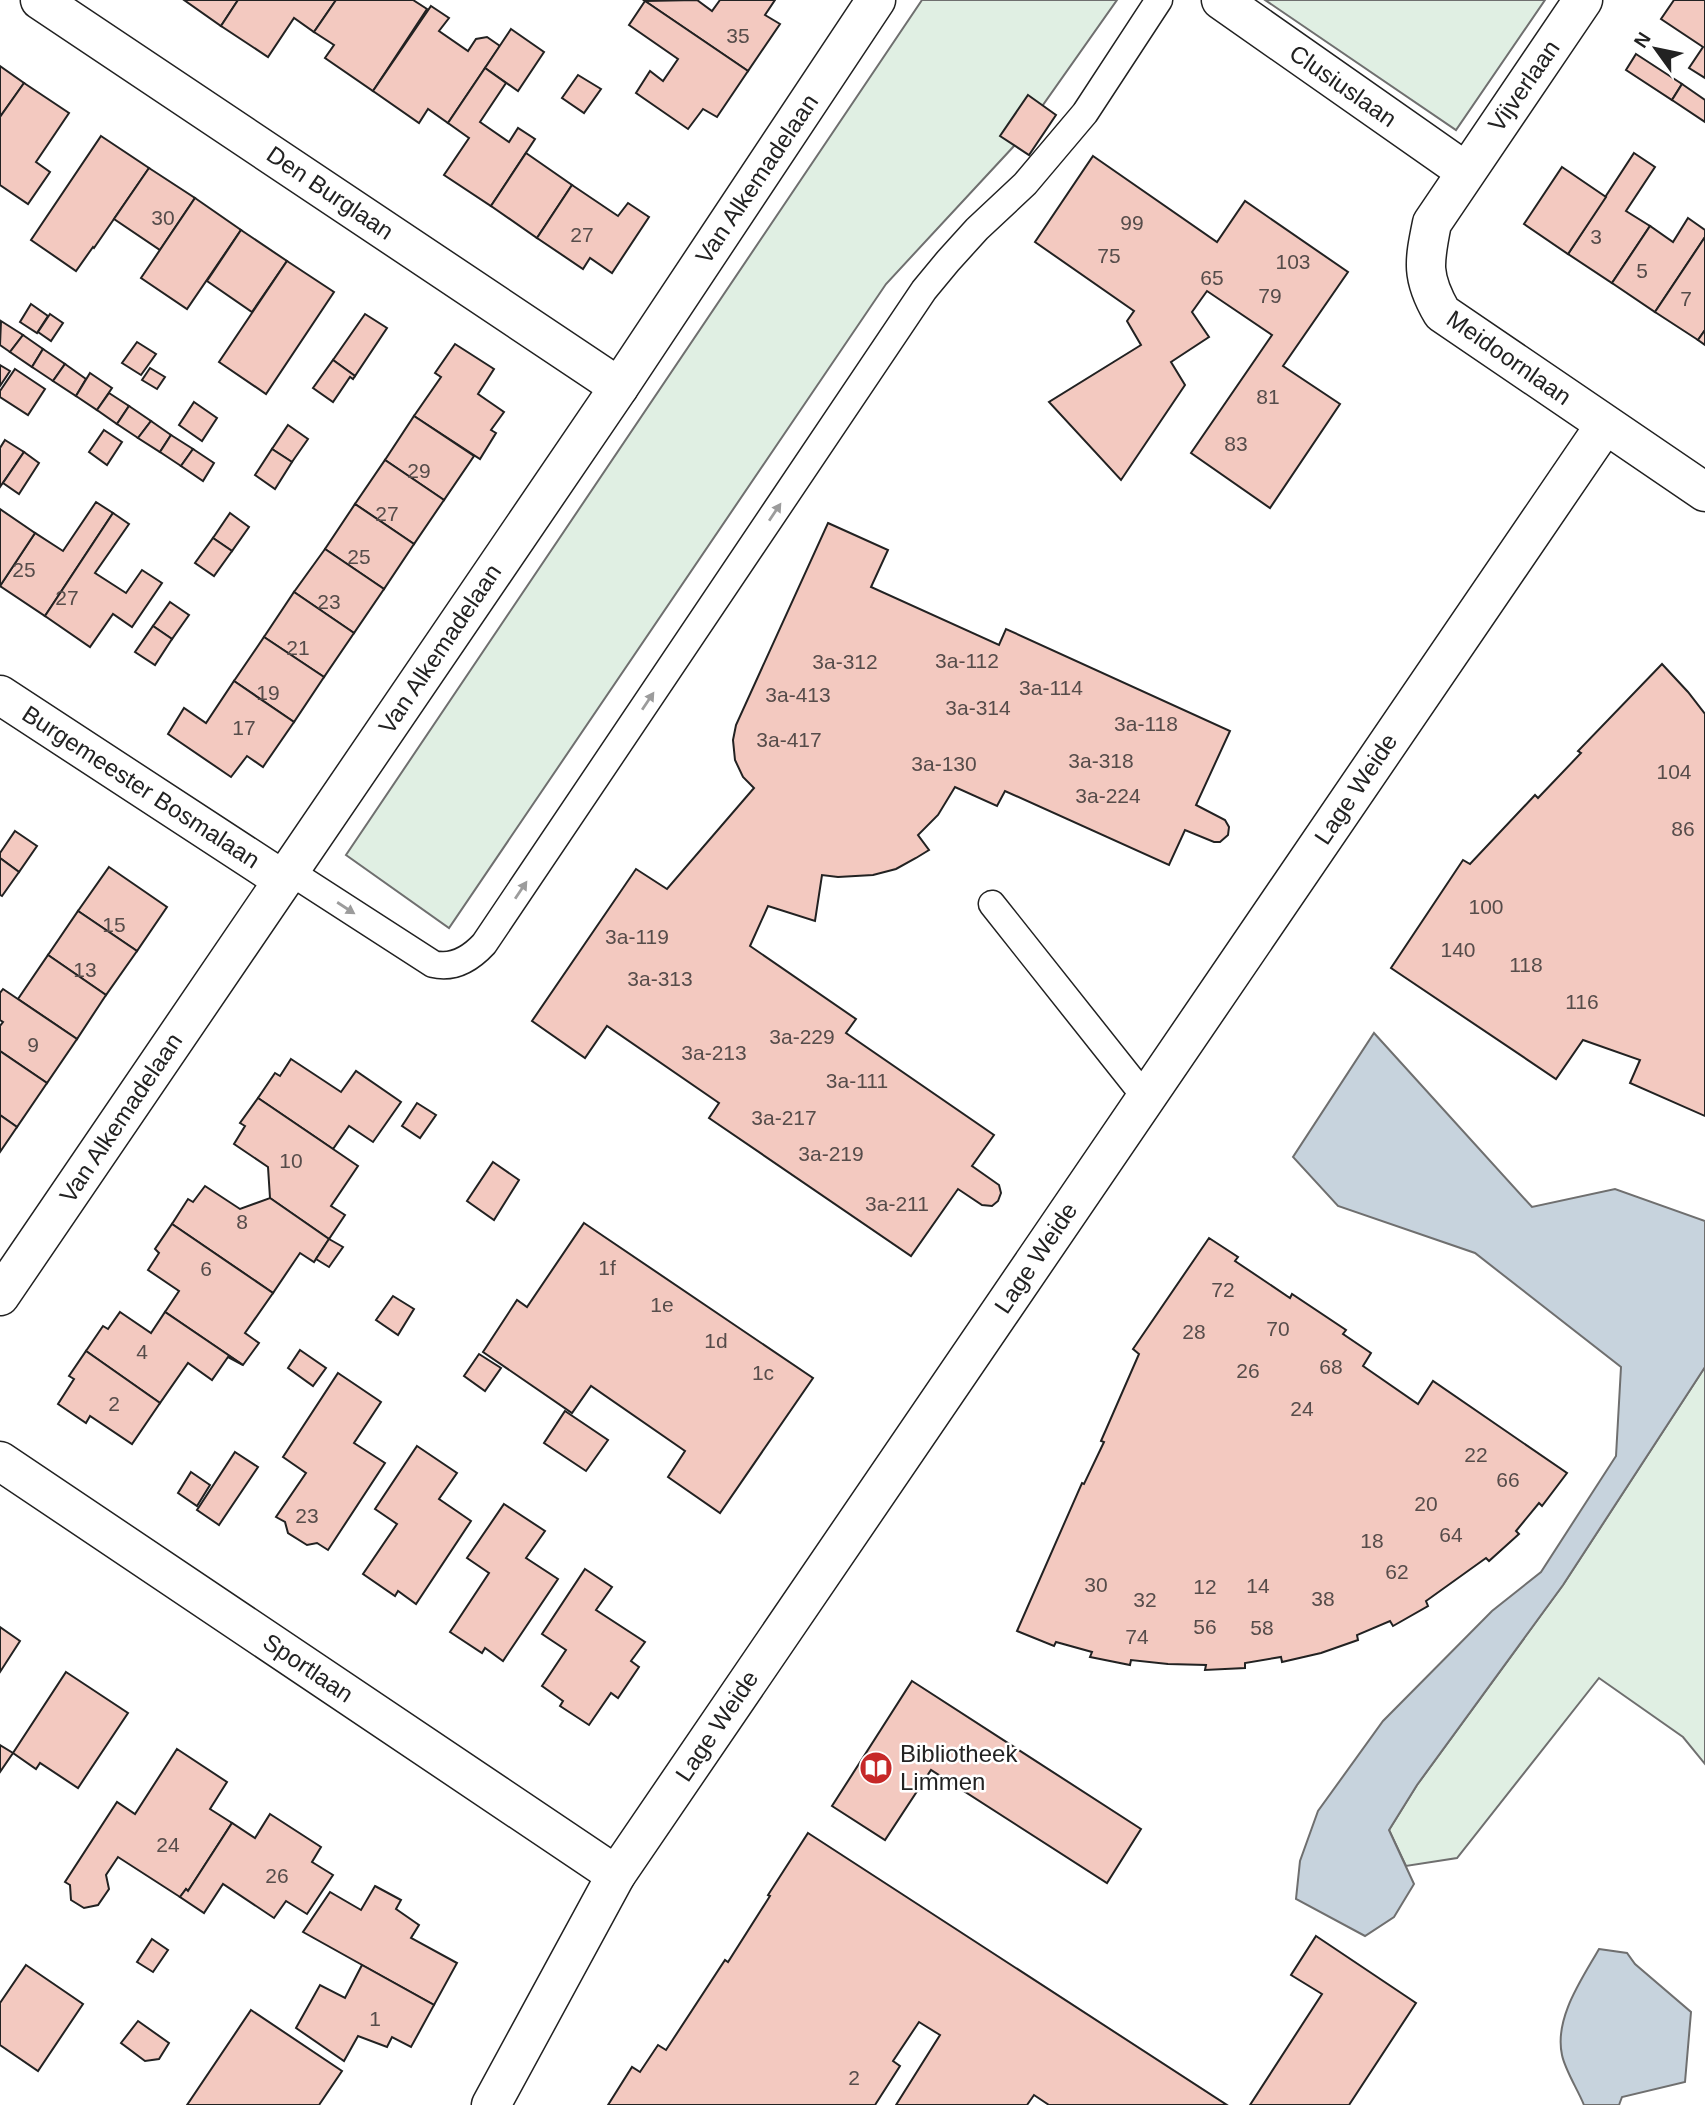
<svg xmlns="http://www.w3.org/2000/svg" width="1705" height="2105" viewBox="0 0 1705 2105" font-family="Arial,sans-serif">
<rect width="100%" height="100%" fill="#fff"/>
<!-- green -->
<g fill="#e0efe3" stroke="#6f6f6f" stroke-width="2">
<path d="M922,0H1117L1014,146L886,284L449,928L346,855Z"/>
<path d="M1265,0H1545L1456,130Z"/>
<path d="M1705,1367V1764L1683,1737L1599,1678L1457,1858L1406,1866L1389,1830L1417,1785L1563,1585Z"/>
</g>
<!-- water -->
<g fill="#c7d3dd" stroke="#6f6f6f" stroke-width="2">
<path d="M1374,1033L1532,1207L1615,1189L1705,1221V1367L1563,1585L1417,1785L1389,1830L1414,1884L1394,1917L1365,1936L1296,1899L1300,1861L1318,1811L1383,1721L1492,1611L1541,1572L1616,1456L1621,1367L1475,1253L1338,1206L1293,1157Z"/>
<path d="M1599,1949L1627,1953L1635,1964L1691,2012L1685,2082L1622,2097L1619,2105H1584C1578,2090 1565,2070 1562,2055C1554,2018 1582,1979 1599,1949Z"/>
</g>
<!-- building -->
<g fill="#f3c9c0" stroke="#222" stroke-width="2">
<path d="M184,0H238L221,26Z"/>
<path d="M238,0H336L314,32L294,18L268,57L221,26Z"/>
<path d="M336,0H413L427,9L373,91L325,58L334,45L314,32Z"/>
<path d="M697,0L712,11L720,0H775L765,15L780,24L748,71L645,1Z"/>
<path d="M1674,0H1705V78L1689,68L1703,47L1661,19Z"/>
<path d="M645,1L748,71L717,117L703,109L688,129L636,93L650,71L663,81L678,59L629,25Z"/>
<path d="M431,6L449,18L439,31L468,51L476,39L487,37L500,46L448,123L428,109L419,123L373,91Z"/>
<path d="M511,29L544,52L518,91L485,68Z"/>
<path d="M1636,54L1682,84L1672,100L1626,70Z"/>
<path d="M0,66L24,83L0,117Z"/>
<path d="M485,68L506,83L480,122L509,142L518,128L535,139L491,206L444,175L469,138L448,123Z"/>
<path d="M578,75L601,89L584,113L562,98Z"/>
<path d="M24,83L69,113L36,162L50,172L28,204L0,185V117Z"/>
<path d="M1682,84L1705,100V122L1672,100Z"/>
<path d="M1028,95L1056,115L1029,155L1000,136Z"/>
<path d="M101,136L149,168L94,248L93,247L76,271L31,240Z"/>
<path d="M526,153L572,185L537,238L491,206Z"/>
<path d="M1634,153L1655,167L1626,211L1650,226L1612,283L1568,254Z"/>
<path d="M1093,156L1217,242L1245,201L1348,272L1283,366L1340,404L1270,508L1191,453L1272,335L1207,291L1192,312L1209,337L1171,362L1185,385L1121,480L1049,402L1141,345L1127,321L1134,311L1035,242Z"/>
<path d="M1562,167L1606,197L1568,254L1524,224Z"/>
<path d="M149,168L195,198L160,250L114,219Z"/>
<path d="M572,185L618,216L628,203L649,217L612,273L590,258L583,269L537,238Z"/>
<path d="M195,198L241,230L187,309L141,278Z"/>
<path d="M1688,218L1705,230V237L1655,312L1612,283L1650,226L1673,242Z"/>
<path d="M241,230L287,261L252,312L207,281Z"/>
<path d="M1705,237V330L1698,340L1655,312Z"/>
<path d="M287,261L334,292L266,394L219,362Z"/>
<path d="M31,304L48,316L37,333L20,322Z"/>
<path d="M50,314L63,323L51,341L38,332Z"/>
<path d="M365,314L387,328L355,376L333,360Z"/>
<path d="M1,321L23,335L10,352L0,345Z"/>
<path d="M1705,330V345L1698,340Z"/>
<path d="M23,335L43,349L32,367L10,352Z"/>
<path d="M137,342L156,354L141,375L122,363Z"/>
<path d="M455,344L494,369L478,394L504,412L491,430L496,433L480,459L414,416L441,377L435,373Z"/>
<path d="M43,349L65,364L53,381L32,367Z"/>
<path d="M333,360L355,376L353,379L350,377L333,402L313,388Z"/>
<path d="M65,364L86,379L76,396L53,381Z"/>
<path d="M0,365L10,371L0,386Z"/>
<path d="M150,368L165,377L157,389L142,380Z"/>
<path d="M15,369L45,389L28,415L0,397V391Z"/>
<path d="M90,373L112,388L97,410L76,396Z"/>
<path d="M109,393L129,406L117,424L97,410Z"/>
<path d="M194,402L217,418L202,441L179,425Z"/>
<path d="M129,406L151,421L138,438L117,424Z"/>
<path d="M414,416L474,456L444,500L385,460Z"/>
<path d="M151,421L171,435L160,452L138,438Z"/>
<path d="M288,425L308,439L292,462L272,449Z"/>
<path d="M104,430L122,442L107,465L89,452Z"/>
<path d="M171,435L193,449L181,466L160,452Z"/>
<path d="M5,440L24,452L0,487V448Z"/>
<path d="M193,449L214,463L203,481L181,466Z"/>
<path d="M272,449L292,462L275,489L255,475Z"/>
<path d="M24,452L39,463L19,494L3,483Z"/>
<path d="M385,460L444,500L414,544L355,504Z"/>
<path d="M96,502L113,513L45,616L0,586L35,533L63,551Z"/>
<path d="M355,504L414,544L384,589L325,549Z"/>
<path d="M0,509L35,533L0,586Z"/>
<path d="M113,513L129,524L95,573L126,593L142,570L162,583L132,627L113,614L90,647L45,616Z"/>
<path d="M230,513L249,527L232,551L213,538Z"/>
<path d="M828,523L888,550L871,587L999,645L1006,629L1230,731L1196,805L1225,820L1229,827L1228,835L1220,842H1214L1185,830L1169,865L1005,791L997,806L955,787L938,815L918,835L929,850L916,858L896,869L873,875L838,877L822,875L815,921L768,906L750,946L856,1019L846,1033L994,1135L972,1166L999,1185L1001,1193L998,1201L992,1206L982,1205L958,1189L911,1256L709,1118L719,1103L607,1026L585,1058L532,1021L636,869L667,889L754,788L743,777L735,760L733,740L736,725Z"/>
<path d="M213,538L232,551L214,576L195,563Z"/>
<path d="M325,549L384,589L354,633L294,592Z"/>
<path d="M294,592L354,633L324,677L264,637Z"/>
<path d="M170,602L189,615L172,639L153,626Z"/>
<path d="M153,626L172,639L155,665L135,652Z"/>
<path d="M264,637L324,677L294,722L234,681Z"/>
<path d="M1662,664L1688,692L1705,714V1116L1630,1083L1640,1060L1583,1040L1556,1079L1391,968L1463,860L1470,864L1535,795L1538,798L1581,753L1578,751Z"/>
<path d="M234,681L294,722L263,767L247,756L231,777L168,734L184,708L206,723Z"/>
<path d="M15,831L37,846L19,872L0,858V853Z"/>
<path d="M0,858L19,872L2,896L0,895Z"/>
<path d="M109,867L167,907L137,951L78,911Z"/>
<path d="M78,911L137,951L106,995L48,955Z"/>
<path d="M48,955L106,995L77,1039L18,999Z"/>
<path d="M3,989L77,1039L47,1083L0,1051V1026L3,1022L0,1020V993Z"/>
<path d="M0,1051L47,1083L17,1127L0,1115Z"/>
<path d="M291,1059L341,1092L356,1071L401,1102L373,1142L349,1126L333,1149L258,1098L275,1073L280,1076Z"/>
<path d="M258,1098L358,1166L331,1206L345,1215L329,1239L270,1198L268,1167L234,1144L245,1126L240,1123Z"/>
<path d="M417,1103L436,1115L420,1138L402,1126Z"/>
<path d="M0,1115L17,1127L0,1152Z"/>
<path d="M493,1162L519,1180L494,1220L467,1201Z"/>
<path d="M205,1186L240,1209L270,1198L329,1239L314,1262L300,1253L273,1293L172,1224L188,1199L193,1202Z"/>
<path d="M584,1223L813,1378L720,1513L668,1477L685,1451L591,1386L572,1413L483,1352L517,1300L527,1307Z"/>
<path d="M172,1224L273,1293L245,1333L259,1343L243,1365L165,1312L179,1291L148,1270L159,1253L155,1249Z"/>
<path d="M1209,1238L1238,1257L1235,1261L1290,1298L1292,1294L1346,1330L1343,1334L1371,1353L1363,1366L1418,1404L1433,1381L1567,1473L1542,1506L1539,1503L1516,1531L1519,1534L1489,1561L1486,1558L1426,1601L1428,1606L1393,1626L1390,1621L1357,1635L1358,1640L1321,1653L1282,1662L1281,1657L1245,1663V1668L1205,1670L1206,1665L1168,1664L1131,1660L1130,1665L1090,1657L1092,1652L1056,1642L1054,1646L1017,1631L1082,1483L1084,1484L1104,1442L1101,1441L1139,1354L1133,1349Z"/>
<path d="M329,1239L343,1247L329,1267L316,1259Z"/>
<path d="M393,1296L414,1309L398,1335L376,1320Z"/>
<path d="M120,1312L151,1333L165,1312L243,1365L228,1357L212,1380L188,1363L160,1403L86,1351L103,1326L108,1329Z"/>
<path d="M300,1350L326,1368L313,1386L288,1368Z"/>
<path d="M86,1351L160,1403L132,1444L90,1416L86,1423L58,1404L74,1379L69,1376Z"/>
<path d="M479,1354L501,1368L485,1391L464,1376Z"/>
<path d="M338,1373L381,1402L354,1443L385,1463L328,1550L317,1543L307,1545L288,1533L285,1522L276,1517L306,1473L283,1457Z"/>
<path d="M565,1411L608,1440L586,1471L544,1443Z"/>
<path d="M417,1446L457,1473L439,1499L471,1521L416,1604L398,1591L395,1596L363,1574L397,1524L375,1509Z"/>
<path d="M235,1452L258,1467L219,1525L197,1510Z"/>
<path d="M191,1472L210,1485L197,1506L178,1493Z"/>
<path d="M504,1504L545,1531L526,1558L558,1579L503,1661L485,1648L482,1653L450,1632L489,1573L467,1558Z"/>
<path d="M585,1569L612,1587L596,1610L645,1642L631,1661L639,1667L618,1698L611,1693L589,1725L560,1706L563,1701L542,1686L566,1650L542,1634Z"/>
<path d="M0,1627L20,1641L0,1672Z"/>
<path d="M66,1672L128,1713L78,1788L40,1763L36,1769L13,1753Z"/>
<path d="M912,1681L1141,1829L1107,1883L931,1770L885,1840L832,1806Z"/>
<path d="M0,1745L13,1753L0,1772Z"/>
<path d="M177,1749L227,1782L210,1809L232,1823L188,1891L186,1889L180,1897L118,1857L106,1875L109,1889L98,1905L84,1908L71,1900L70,1885L65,1882L117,1802L135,1814Z"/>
<path d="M270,1814L321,1847L312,1862L333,1875L307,1914L286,1901L274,1918L223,1884L204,1913L180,1897L186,1889L188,1891L232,1823L255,1838Z"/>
<path d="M808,1833L1227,2105H1049L1034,2095L1027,2105H896L940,2035L919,2022L893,2061L900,2066L875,2105H608L632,2067L640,2072L658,2045L666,2050L725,1960L728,1962L770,1896L768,1895Z"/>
<path d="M375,1886L401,1900L396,1909L419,1925L411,1938L457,1963L434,2005L303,1932L330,1892L361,1910Z"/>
<path d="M1316,1936L1416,2003L1349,2105H1250L1322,1994L1291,1975Z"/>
<path d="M152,1939L168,1950L153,1972L137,1962Z"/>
<path d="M26,1965L83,2004L38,2071L0,2045V2003Z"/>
<path d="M362,1965L434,2005L411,2047L392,2037L387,2047L358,2036L344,2061L296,2028L320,1985L345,1998Z"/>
<path d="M251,2010L342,2071L319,2105H187Z"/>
<path d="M138,2021L169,2043L159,2059L145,2061L121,2043Z"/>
</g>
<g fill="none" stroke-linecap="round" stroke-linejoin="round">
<defs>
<g id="lane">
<path d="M289,871L433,964C453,969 470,959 484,944L924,290L948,261L977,229L1025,184L1085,113L1159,0"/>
<path d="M992,904L1146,1098"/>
</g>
<g id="street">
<path d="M40,0L619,387"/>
<path d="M1221,0L1465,171"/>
<path d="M1583,0L1432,223C1424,262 1421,277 1442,313L1705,492"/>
<path d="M0,695L283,880"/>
<path d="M0,1296L619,387L876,0"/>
<path d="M0,1461L616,1875"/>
<path d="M491,2105L616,1875L1605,425"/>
</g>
</defs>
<!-- lane casing -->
<use href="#lane" stroke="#222" stroke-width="29"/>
<!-- street casing -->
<use href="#street" stroke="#222" stroke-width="41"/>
<!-- lane -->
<use href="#lane" stroke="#fff" stroke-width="26"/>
<!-- street -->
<use href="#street" stroke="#fff" stroke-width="38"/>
</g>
<!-- one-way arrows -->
<defs><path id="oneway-solid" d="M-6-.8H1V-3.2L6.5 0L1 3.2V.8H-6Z" transform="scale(1.75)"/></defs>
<g fill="#9c9c9c">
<use href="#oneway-solid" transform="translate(775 512) rotate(-56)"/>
<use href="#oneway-solid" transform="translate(648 701) rotate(-56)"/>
<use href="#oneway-solid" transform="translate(521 890) rotate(-56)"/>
<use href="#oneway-solid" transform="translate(346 908) rotate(33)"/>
</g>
<!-- icons -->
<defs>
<symbol id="library-disc" viewBox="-11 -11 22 22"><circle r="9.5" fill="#c62828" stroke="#fff"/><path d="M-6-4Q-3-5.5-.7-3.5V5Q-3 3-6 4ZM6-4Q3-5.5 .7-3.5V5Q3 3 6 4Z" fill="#fff"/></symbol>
</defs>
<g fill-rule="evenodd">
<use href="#library-disc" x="857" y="1749" width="38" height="38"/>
</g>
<g text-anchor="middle" stroke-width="5" stroke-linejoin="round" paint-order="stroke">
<!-- number labels -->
<g font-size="21" fill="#564c4a">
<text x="738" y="43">35</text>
<text x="163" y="225">30</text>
<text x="1132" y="230">99</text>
<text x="582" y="242">27</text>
<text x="1596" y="244">3</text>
<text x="1109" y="263">75</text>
<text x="1293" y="269">103</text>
<text x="1642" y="278">5</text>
<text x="1212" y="285">65</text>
<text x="1270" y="303">79</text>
<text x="1686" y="306">7</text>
<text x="1268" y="404">81</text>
<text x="1236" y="451">83</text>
<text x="419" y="478">29</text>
<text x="387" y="521">27</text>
<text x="359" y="564">25</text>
<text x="24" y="577">25</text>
<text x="67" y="605">27</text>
<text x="329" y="609">23</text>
<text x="298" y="655">21</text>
<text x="967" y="668">3a-112</text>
<text x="845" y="669">3a-312</text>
<text x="1051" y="695">3a-114</text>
<text x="268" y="700">19</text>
<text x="798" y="702">3a-413</text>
<text x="978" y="715">3a-314</text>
<text x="1146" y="731">3a-118</text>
<text x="244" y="735">17</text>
<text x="789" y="747">3a-417</text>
<text x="1101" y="768">3a-318</text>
<text x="944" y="771">3a-130</text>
<text x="1674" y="779">104</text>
<text x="1108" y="803">3a-224</text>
<text x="1683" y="836">86</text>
<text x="1486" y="914">100</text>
<text x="114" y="932">15</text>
<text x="637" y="944">3a-119</text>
<text x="1458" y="957">140</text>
<text x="1526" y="972">118</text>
<text x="85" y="977">13</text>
<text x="660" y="986">3a-313</text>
<text x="1582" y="1009">116</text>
<text x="802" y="1044">3a-229</text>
<text x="33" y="1052">9</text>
<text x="714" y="1060">3a-213</text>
<text x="857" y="1088">3a-111</text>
<text x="784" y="1125">3a-217</text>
<text x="831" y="1161">3a-219</text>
<text x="291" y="1168">10</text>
<text x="897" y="1211">3a-211</text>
<text x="242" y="1229">8</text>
<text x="607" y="1275">1f</text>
<text x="206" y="1276">6</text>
<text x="1223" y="1297">72</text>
<text x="662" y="1312">1e</text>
<text x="1278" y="1336">70</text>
<text x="1194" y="1339">28</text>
<text x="716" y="1348">1d</text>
<text x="142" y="1359">4</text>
<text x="1331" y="1374">68</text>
<text x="1248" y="1378">26</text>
<text x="763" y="1380">1c</text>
<text x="114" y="1411">2</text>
<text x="1302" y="1416">24</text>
<text x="1476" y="1462">22</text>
<text x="1508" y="1487">66</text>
<text x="1426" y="1511">20</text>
<text x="307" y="1523">23</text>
<text x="1451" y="1542">64</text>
<text x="1372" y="1548">18</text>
<text x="1397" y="1579">62</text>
<text x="1096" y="1592">30</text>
<text x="1258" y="1593">14</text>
<text x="1205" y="1594">12</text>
<text x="1323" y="1606">38</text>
<text x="1145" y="1607">32</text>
<text x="1205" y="1634">56</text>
<text x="1262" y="1635">58</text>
<text x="1137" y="1644">74</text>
<text x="168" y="1852">24</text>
<text x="277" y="1883">26</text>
<text x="375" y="2026">1</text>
<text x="854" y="2085">2</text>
</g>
<!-- street labels -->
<g font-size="24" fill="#222" stroke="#fff">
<text transform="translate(1343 86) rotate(35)" y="8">Clusiuslaan</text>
<text transform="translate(1524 86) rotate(-55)" y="8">Vijverlaan</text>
<text transform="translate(757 179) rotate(-56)" y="8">Van Alkemadelaan</text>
<text transform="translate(330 193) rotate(34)" y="8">Den Burglaan</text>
<text transform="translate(1509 358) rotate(35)" y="8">Meidoornlaan</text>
<text transform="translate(440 649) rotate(-56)" y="8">Van Alkemadelaan</text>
<text transform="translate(141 787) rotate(33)" y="8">Burgemeester Bosmalaan</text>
<text transform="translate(1356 789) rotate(-56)" y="8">Lage Weide</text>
<text transform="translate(121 1118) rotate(-56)" y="8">Van Alkemadelaan</text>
<text transform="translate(1036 1258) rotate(-56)" y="8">Lage Weide</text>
<text transform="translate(308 1668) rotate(34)" y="8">Sportlaan</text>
<text transform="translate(717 1726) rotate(-56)" y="8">Lage Weide</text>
</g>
<!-- poi labels -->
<g font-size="24" fill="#222" stroke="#fff" text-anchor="start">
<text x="900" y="1762">Bibliotheek<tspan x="900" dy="28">Limmen</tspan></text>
</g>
</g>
<!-- north arrow -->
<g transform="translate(1656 49) rotate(303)" stroke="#ffffff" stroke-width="5" paint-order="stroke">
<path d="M0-5L12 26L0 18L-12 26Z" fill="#222222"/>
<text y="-10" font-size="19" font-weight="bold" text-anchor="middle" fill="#222222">N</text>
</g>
</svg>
